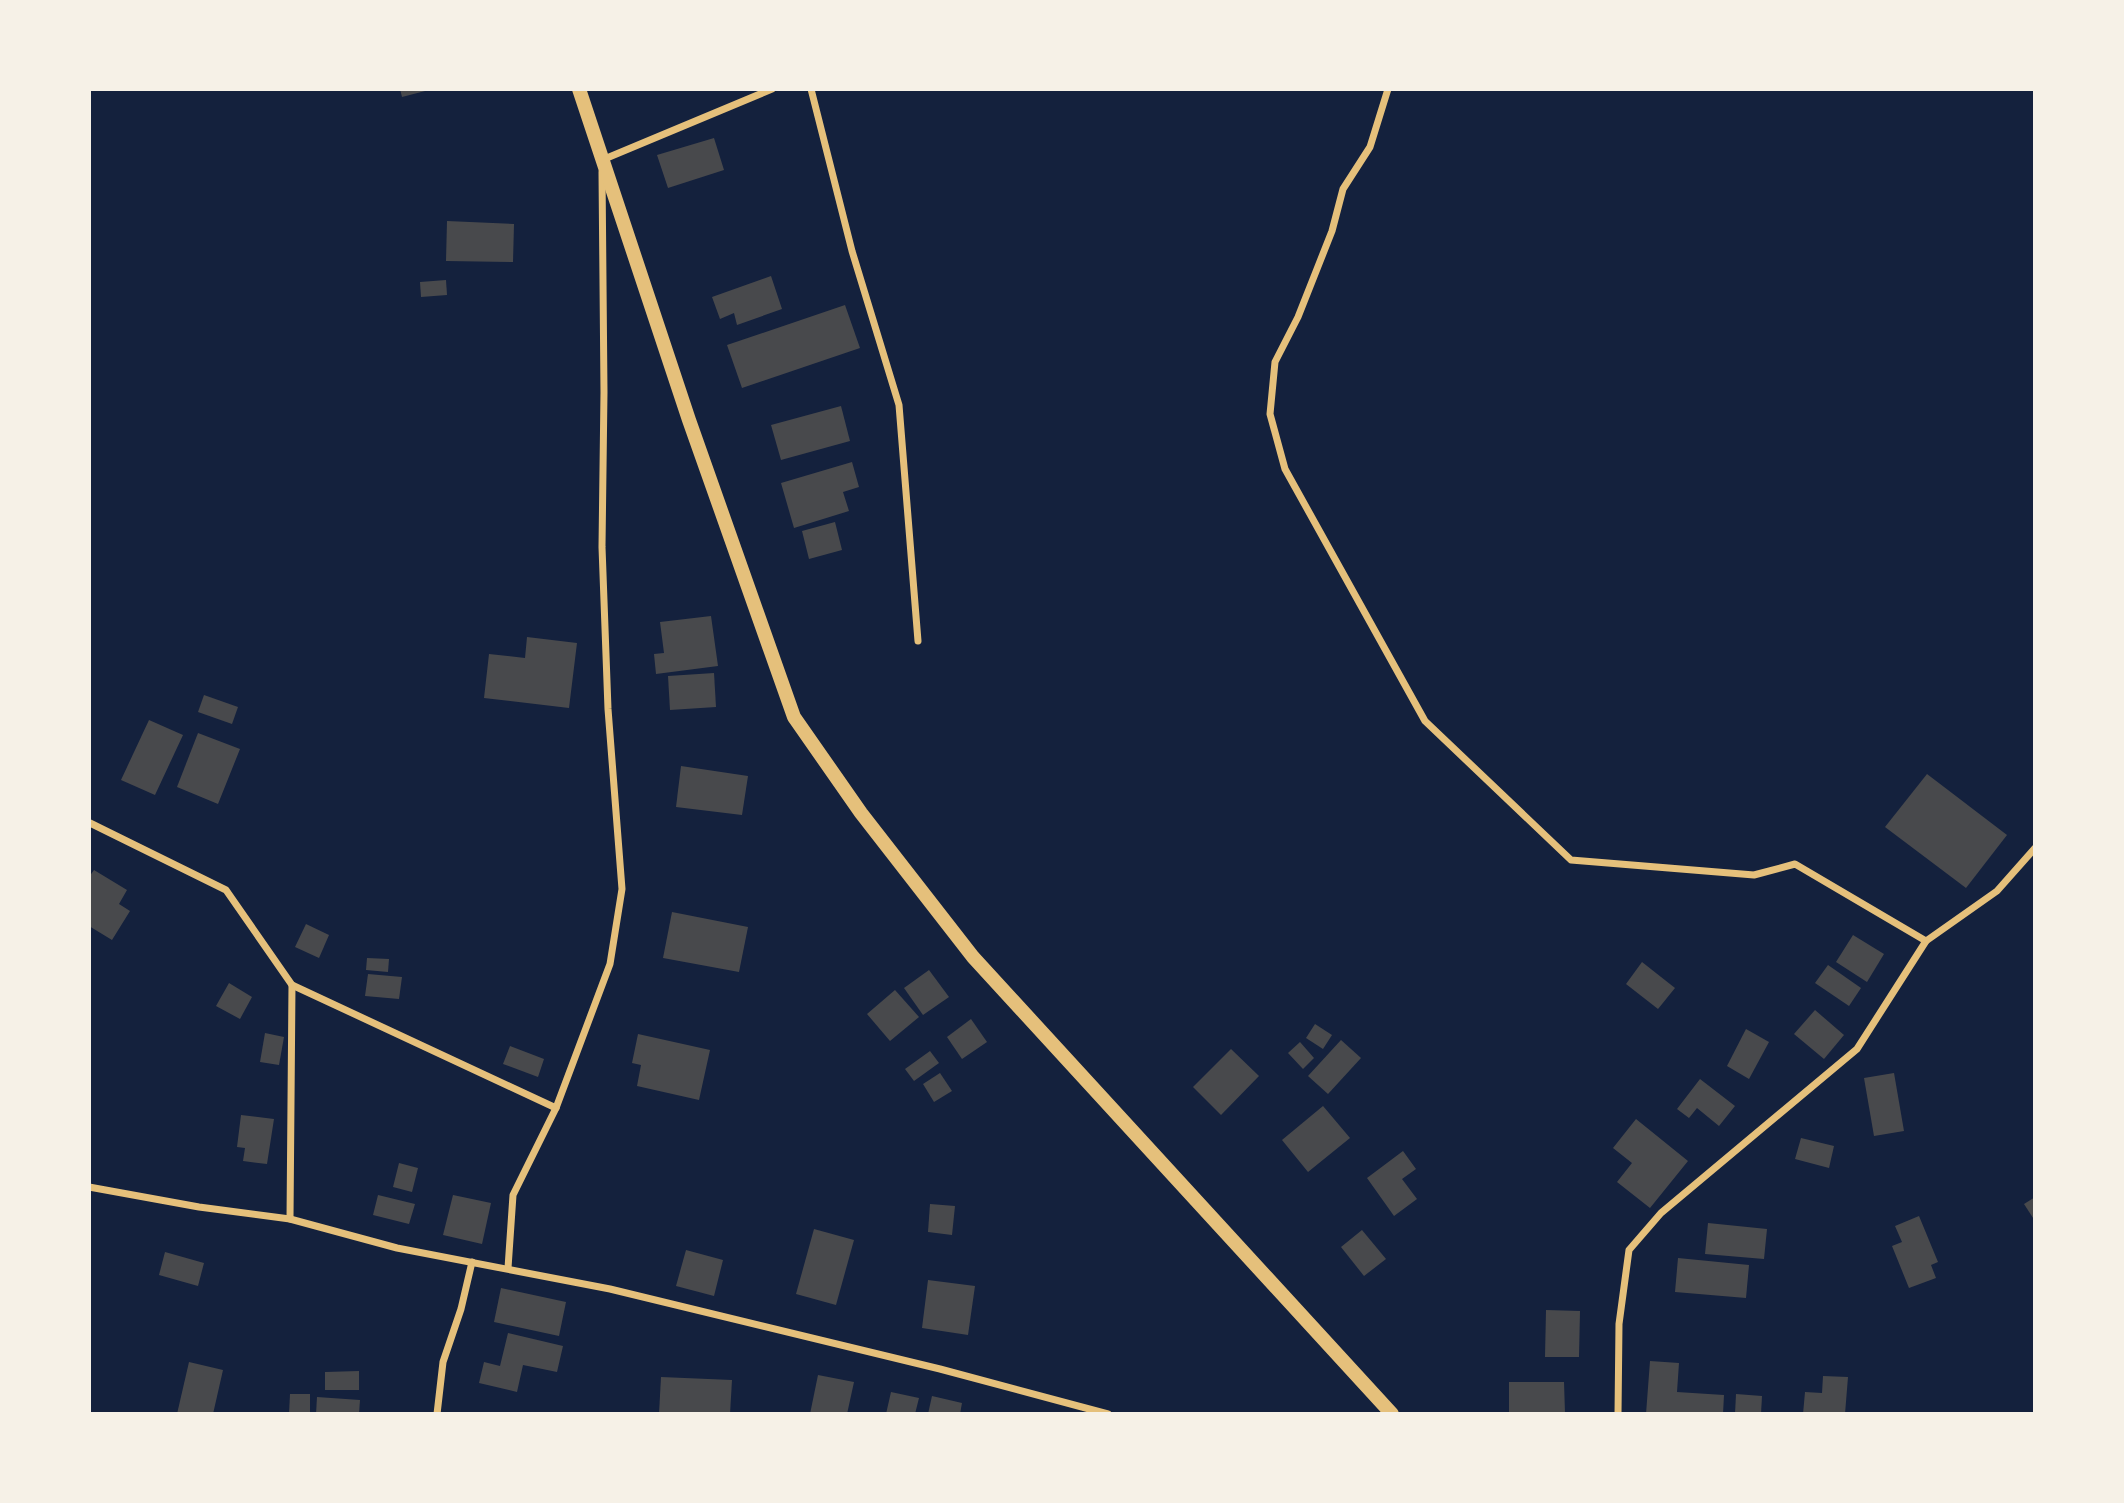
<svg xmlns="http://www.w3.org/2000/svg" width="2124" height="1503" viewBox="0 0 2124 1503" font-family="'IBM Plex Sans',sans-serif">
<rect width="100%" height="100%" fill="#14213d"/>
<!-- building -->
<g fill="#48494c">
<path d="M400,89H429V90L402,97Z"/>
<path d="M714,138L724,170L668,188L657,155Z"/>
<path d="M447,221L514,224L513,262L446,261Z"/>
<path d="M771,276L782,309L737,325L734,313L720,319L712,297Z"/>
<path d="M446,280L447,295L421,297L420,282Z"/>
<path d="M845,305L860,348L742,388L727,345Z"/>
<path d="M841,406L850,441L781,460L771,425Z"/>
<path d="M852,462L859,487L843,492L849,511L794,528L781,483Z"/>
<path d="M835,522L842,550L809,559L802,531Z"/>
<path d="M711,616L718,666L656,674L654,654L664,653L660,622Z"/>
<path d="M527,637L577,643L569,708L484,698L489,654L525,658Z"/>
<path d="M714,673L716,707L670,710L668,676Z"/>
<path d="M204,695L238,707L232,724L198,712Z"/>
<path d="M149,720L183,735L155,795L121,780Z"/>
<path d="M198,733L240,749L218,804L177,787Z"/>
<path d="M681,766L748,776L742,815L676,807Z"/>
<path d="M1927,774L2007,835L1966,888L1885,827Z"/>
<path d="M94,870L127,890L119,904L130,911L112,940L89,926V877Z"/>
<path d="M672,912L748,927L739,972L663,958Z"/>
<path d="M306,924L329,935L319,958L295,947Z"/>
<path d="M1853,935L1884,954L1867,982L1836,962Z"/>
<path d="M367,958L389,959L388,972L366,970Z"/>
<path d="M1642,962L1675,988L1658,1009L1626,984Z"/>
<path d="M1828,965L1861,988L1849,1006L1815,983Z"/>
<path d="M929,970L949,997L923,1015L904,988Z"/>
<path d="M368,974L402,977L399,999L365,996Z"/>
<path d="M229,983L252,997L240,1019L216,1006Z"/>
<path d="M895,990L919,1017L890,1041L867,1014Z"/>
<path d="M1815,1010L1844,1035L1824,1059L1794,1034Z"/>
<path d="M971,1019L987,1042L962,1059L947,1037Z"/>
<path d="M1315,1024L1332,1035L1323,1049L1306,1038Z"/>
<path d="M1746,1029L1769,1042L1749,1079L1727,1066Z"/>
<path d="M265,1033L284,1037L279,1065L260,1062Z"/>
<path d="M638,1034L710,1050L699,1100L637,1086L641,1065L632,1063Z"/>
<path d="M1341,1040L1361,1058L1328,1094L1308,1076Z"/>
<path d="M1300,1042L1314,1058L1303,1069L1288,1053Z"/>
<path d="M510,1046L544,1059L538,1077L503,1064Z"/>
<path d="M1231,1049L1259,1076L1221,1115L1193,1087Z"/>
<path d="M930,1051L939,1063L914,1081L905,1069Z"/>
<path d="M940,1073L952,1091L934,1102L923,1084Z"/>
<path d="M1894,1073L1904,1131L1874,1136L1864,1078Z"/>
<path d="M1700,1079L1735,1106L1719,1126L1697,1108L1689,1118L1677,1109Z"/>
<path d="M1323,1106L1350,1138L1308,1172L1282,1140Z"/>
<path d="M241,1115L274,1119L267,1164L243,1161L245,1148L237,1147Z"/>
<path d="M1636,1119L1688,1161L1650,1208L1617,1182L1632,1163L1613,1148Z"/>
<path d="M1801,1138L1834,1146L1829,1168L1795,1159Z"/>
<path d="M1403,1151L1416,1169L1402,1179L1417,1199L1394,1216L1367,1178Z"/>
<path d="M399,1163L418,1168L412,1192L393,1187Z"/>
<path d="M378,1195L415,1204L409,1224L373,1215Z"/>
<path d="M453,1195L491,1203L482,1244L443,1235Z"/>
<path d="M2035,1197V1221L2024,1204Z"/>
<path d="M930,1204L955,1206L952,1235L928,1232Z"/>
<path d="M1919,1216L1938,1262L1931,1265L1936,1278L1909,1288L1892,1246L1902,1242L1895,1226Z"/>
<path d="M1708,1223L1767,1229L1764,1259L1705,1254Z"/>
<path d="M814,1229L854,1240L836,1305L796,1294Z"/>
<path d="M1362,1230L1386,1259L1364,1276L1341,1247Z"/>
<path d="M686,1250L723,1260L714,1296L676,1286Z"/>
<path d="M165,1252L204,1263L198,1286L159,1275Z"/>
<path d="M1678,1258L1749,1265L1746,1298L1675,1292Z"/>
<path d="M928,1280L975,1286L968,1335L922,1328Z"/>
<path d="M501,1288L566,1302L559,1336L494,1322Z"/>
<path d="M1546,1310L1580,1311L1579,1357H1545Z"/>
<path d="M508,1333L563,1346L557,1372L523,1365L517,1392L479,1383L484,1362L500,1366Z"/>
<path d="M1650,1361L1679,1363L1677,1392L1724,1395L1723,1414H1646Z"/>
<path d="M189,1362L223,1370L213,1414H177Z"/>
<path d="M359,1371V1390H325V1372Z"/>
<path d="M818,1375L854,1382L847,1414H810Z"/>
<path d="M1823,1376L1848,1377L1845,1414H1803L1805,1392L1822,1393Z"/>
<path d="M661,1377L732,1380L730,1414H659Z"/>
<path d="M1509,1382H1564L1565,1414H1509Z"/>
<path d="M891,1392L919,1398L915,1414H886Z"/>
<path d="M290,1394H310V1414H289Z"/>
<path d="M1736,1394L1762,1396L1761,1414H1735Z"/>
<path d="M932,1396L962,1403L960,1414H928Z"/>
<path d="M317,1397L360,1400L359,1414H316Z"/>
</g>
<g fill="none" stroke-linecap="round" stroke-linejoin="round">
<!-- minor -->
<g stroke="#e5c07b" stroke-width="7">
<path d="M811,89L852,251L899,405L918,641"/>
<path d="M1388,89L1370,147L1343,189L1332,231L1317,269L1298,317L1275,362L1270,414L1285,469L1425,721L1571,860L1754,875L1795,864L1926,941"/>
<path d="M602,160L772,89"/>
<path d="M90,823L226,890L292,985L556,1108"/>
<path d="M89,1187L199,1207L290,1219L397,1248L610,1289L940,1369L1108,1414"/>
<path d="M290,1219L292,985"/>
<path d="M508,1268L513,1195L556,1108L610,964L622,889L608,709L602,547L604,392L602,172"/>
<path d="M437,1414L443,1362L461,1309L472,1262"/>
<path d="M1618,1414L1619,1324L1629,1250L1661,1213L1857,1049L1926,941L1997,891L2035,848"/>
</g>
<!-- secondary -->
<path stroke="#e5c07b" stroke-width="14" d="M579,89L689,420L794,717L861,813L973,957L1392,1414"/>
</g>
<!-- border -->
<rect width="2124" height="1503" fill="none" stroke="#f6f1e7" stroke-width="182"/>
</svg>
